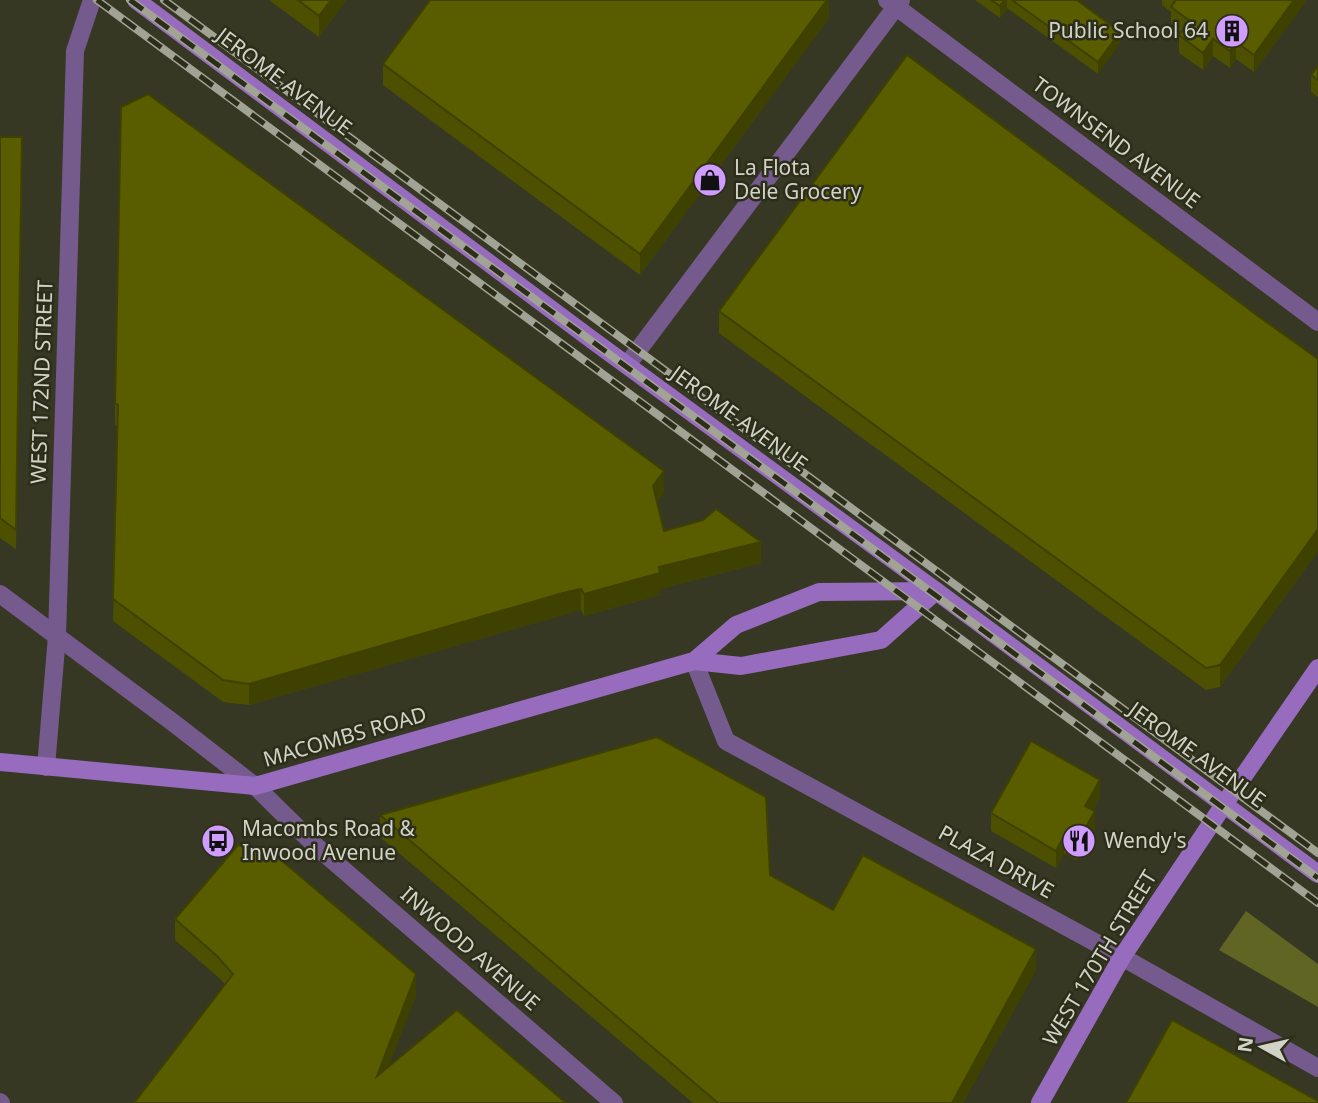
<svg xmlns="http://www.w3.org/2000/svg" width="1318" height="1103" viewBox="0 0 1318 1103" font-family="'Noto Sans',sans-serif">
<rect width="100%" height="100%" fill="#363823"/>
<!-- green -->
<path fill="#606523" d="M1246,911L1318,964V1007L1219,950Z"/>
<g fill="none" stroke-linecap="round" stroke-linejoin="round">
<!-- street -->
<g stroke="#755a8e" stroke-width="18">
<path d="M887,0L1318,322"/>
<path d="M627,365L901,0"/>
<path d="M0,594L175,724L255,786L317,847L614,1103"/>
<path d="M694,661L726,741L1122,957L1318,1068"/>
<path d="M46,767L57,636L75,51L92,0"/>
<path d="M0,1102L1,1103"/>
</g>
<!-- secondary -->
<g stroke="#976cbe" stroke-width="18">
<path d="M136,0L595,342L936,591L1318,874"/>
<path d="M0,762L255,786L694,661L741,666L881,640L936,591L819,592L736,625L694,661"/>
<path d="M1040,1103L1122,957L1225,803L1318,668"/>
</g>
<defs>
<g id="rail">
<path d="M97,0L1318,903"/>
<path d="M130,0L1318,878"/>
<path d="M164,0L1318,853"/>
</g>
</defs>
<!-- rail casing -->
<use href="#rail" stroke="#a1a394" stroke-width="8"/>
<!-- rail -->
<use href="#rail" stroke="#2c2e1a" stroke-width="5" stroke-dasharray="16" stroke-linecap="butt"/>
</g>
<!-- wall -->
<g fill="#4d5000">
<path d="M269,0H346L319,37Z"/>
<path d="M829,0V18L640,275L383,85V64Z"/>
<path d="M975,0H1077L1120,43L1098,74L1007,8L1000,18Z"/>
<path d="M1162,0H1307L1254,72L1236,59L1230,68L1213,56L1203,70L1179,53V35L1181,32L1171,24V12L1162,5Z"/>
<path d="M1318,66V97L1311,92V75Z"/>
<path d="M0,137H22L16,549L0,538Z"/>
<path d="M719,311L1258,316L1318,359V551L1220,687L1206,690L719,333Z"/>
<path d="M115,403L664,493L657,502L664,531L761,563L660,589V595L584,616L581,610L563,615L249,705L223,702L113,621L118,427L115,425Z"/>
<path d="M1100,797L1093,810L1095,829L1077,860L1064,853L1056,868L991,831V813Z"/>
<path d="M380,815L770,875L833,910L1036,970L963,1103H693L380,837Z"/>
<path d="M175,919L416,995L388,1067L134,1103L225,984L217,976L175,940Z"/>
</g>
<!-- shaded-wall -->
<g fill="#3e4100">
<path d="M331,0H346L319,37V16Z"/>
<path d="M827,0H829V18L640,275V254Z"/>
<path d="M1004,0H1007V8L1000,18V6Z"/>
<path d="M1294,0H1307L1254,72V55Z"/>
<path d="M1120,32V43L1098,74V62Z"/>
<path d="M1213,39V56L1203,70V53Z"/>
<path d="M1236,42V59L1230,68V51Z"/>
<path d="M664,471V493L653,508V486Z"/>
<path d="M1318,529V551L1220,687V665Z"/>
<path d="M761,542V563L660,589V595L584,616V594L659,567Z"/>
<path d="M581,589V610L249,705V684Z"/>
<path d="M1100,780V797L1085,823V806Z"/>
<path d="M1095,811V829L1077,860V843Z"/>
<path d="M1064,836V853L1056,868V851Z"/>
<path d="M1036,949V970L963,1103H952Z"/>
<path d="M416,974V995L377,1097V1076Z"/>
</g>
<!-- building -->
<g fill="#595d00" stroke="#3e4100" stroke-width="2">
<path d="M298,0H331L319,16Z"/>
<path d="M430,0H827L640,254L383,64Z"/>
<path d="M991,0H1004L1000,6Z"/>
<path d="M1012,0H1077L1120,32L1098,62Z"/>
<path d="M1176,0H1294L1254,55L1236,42L1230,51L1213,39L1203,53L1179,35L1190,21L1171,7Z"/>
<path d="M907,55L1258,316L1318,359V529L1220,665L1206,668L719,311Z"/>
<path d="M1318,66V80L1311,75Z"/>
<path d="M148,94L664,471L653,486L664,531L703,520L716,509L761,542L659,567L660,573L584,594L581,589L563,593L249,684L223,680L113,599L118,405L115,403L121,107Z"/>
<path d="M0,137H22L16,530L0,518Z"/>
<path d="M657,737L766,797L770,875L833,910L863,855L1036,949L952,1103H718L380,815Z"/>
<path d="M1031,741L1100,780L1085,806L1095,811L1077,843L1064,836L1056,851L991,813Z"/>
<path d="M238,845L268,849L416,974L377,1076L457,1010L566,1103H134L233,974L217,956L175,919Z"/>
<path d="M1172,1020L1318,1101V1103H1126Z"/>
</g>
<!-- icons -->
<defs>
<symbol id="building-disc" viewBox="-11 -11 22 22"><circle r="9.5" fill="#d09dff" stroke="#2c2e1a"/><path d="M-4-6H4V6H1V3H-1V6H-4ZM-2.5-4.3h1.7v1.8h-1.7ZM.8-4.3h1.7v1.8H.8ZM-2.5-1h1.7V.8h-1.7ZM.8-1h1.7V.8H.8Z" fill="#111"/></symbol>
<symbol id="shop-disc" viewBox="-11 -11 22 22"><circle r="9.5" fill="#d09dff" stroke="#2c2e1a"/><path d="M-5-2.5h2.3a2.7 3.5 0 0 1 5.4 0H5L5.5 6h-11ZM-1.5-2.5h3a1.5 2.3 0 0 0-3 0Z" fill="#111"/></symbol>
<symbol id="bus-disc" viewBox="-11 -11 22 22"><circle r="9.5" fill="#d09dff" stroke="#2c2e1a"/><path d="M-5-6H5V4H4V6H2V4H-2V6H-4V4H-5ZM-3.5-4V0h7V-4ZM-3.5 1.2v1.5H-2V1.2ZM2 1.2v1.5H3.5V1.2Z" fill="#111"/></symbol>
<symbol id="restaurant-disc" viewBox="-11 -11 22 22"><circle r="9.5" fill="#d09dff" stroke="#2c2e1a"/><path d="M-5-6h1v4h1v-4h1v4h1v-4h1v5L-1.5 .5V6h-2V.5L-5-1ZM5-6V6H3V1.5H1.5Q1.5-4 5-6Z" fill="#111"/></symbol>
</defs>
<g fill-rule="evenodd">
<use href="#building-disc" x="1213" y="12" width="38" height="38"/>
<use href="#shop-disc" x="691" y="161" width="38" height="38"/>
<use href="#bus-disc" x="199" y="822" width="38" height="38"/>
<use href="#restaurant-disc" x="1060" y="822" width="38" height="38"/>
</g>
<g text-anchor="middle" stroke-width="5" stroke-linejoin="round" paint-order="stroke">
<!-- poi labels -->
<g font-size="21" fill="#d2d3c7" stroke="#2c2e1a" text-anchor="start">
<text x="1208" y="38" text-anchor="end">Public School 64</text>
<text x="734" y="175">La Flota<tspan x="734" dy="24">Dele Grocery</tspan></text>
<text x="242" y="836">Macombs Road &amp;<tspan x="242" dy="24">Inwood Avenue</tspan></text>
<text x="1104" y="848">Wendy's</text>
</g>
<!-- street labels -->
<g font-size="21" fill="#d2d3c7" stroke="#2c2e1a">
<text transform="translate(284 82) rotate(37)" y="7">JEROME AVENUE</text>
<text transform="translate(1116 143) rotate(37)" y="7">TOWNSEND AVENUE</text>
<text transform="translate(42 382) rotate(-88)" y="7">WEST 172ND STREET</text>
<text transform="translate(739 419) rotate(36)" y="7">JEROME AVENUE</text>
<text transform="translate(345 737) rotate(-16)" y="7">MACOMBS ROAD</text>
<text transform="translate(1197 755) rotate(36)" y="7">JEROME AVENUE</text>
<text transform="translate(996 862) rotate(29)" y="7">PLAZA DRIVE</text>
<text transform="translate(470 949) rotate(41)" y="7">INWOOD AVENUE</text>
<text transform="translate(1100 958) rotate(-59)" y="7">WEST 170TH STREET</text>
</g>
</g>
<!-- north arrow -->
<g transform="translate(1262 1047) rotate(278)" stroke="#2c2e1a" stroke-width="5" paint-order="stroke">
<path d="M0-5L12 26L0 18L-12 26Z" fill="#d2d3c7"/>
<text y="-10" font-size="19" font-weight="bold" text-anchor="middle" fill="#d2d3c7">N</text>
</g>
</svg>
